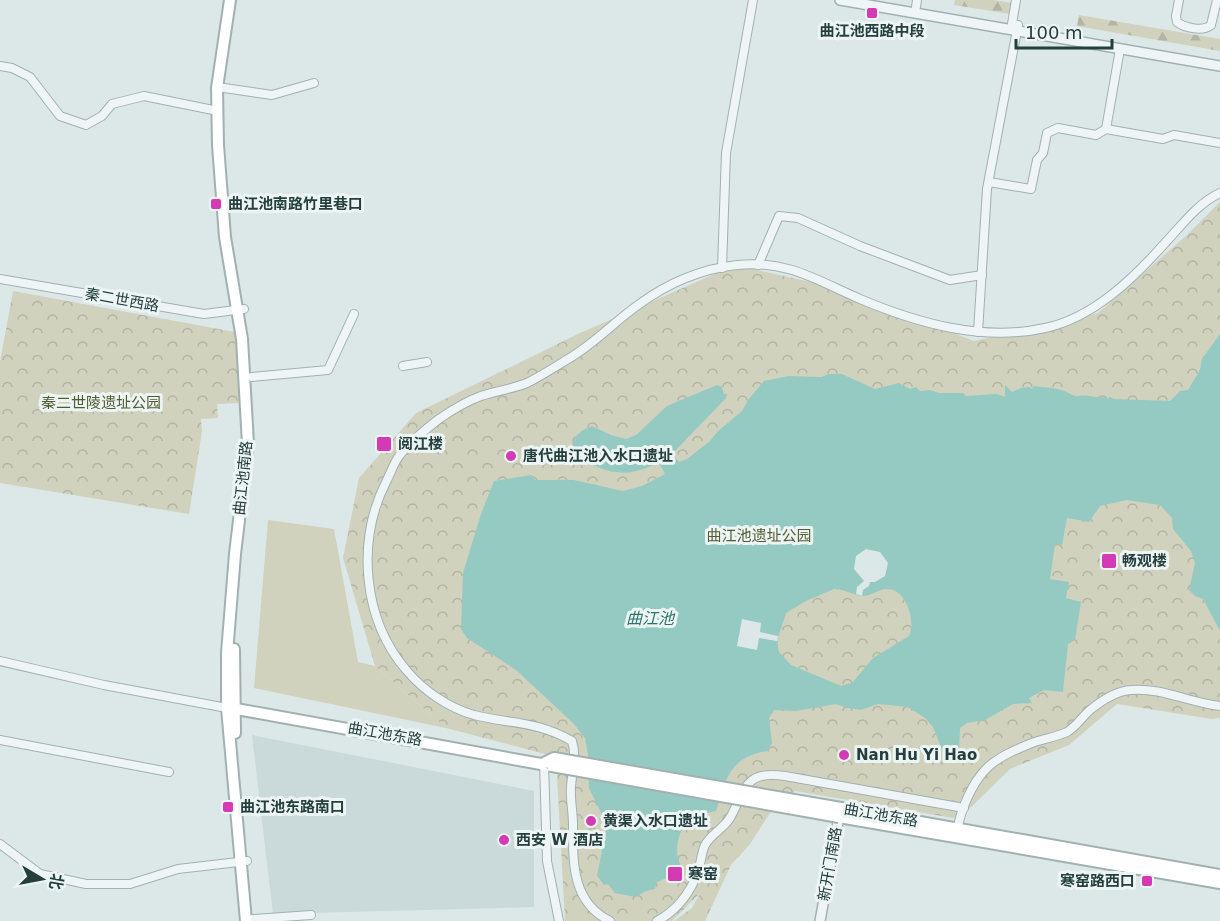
<svg xmlns="http://www.w3.org/2000/svg" width="1220" height="921" viewBox="0 0 1220 921" font-family="'DejaVu Sans','Noto Sans SC',sans-serif">
<defs>
<pattern id="forest-firs" width="22" height="20" patternUnits="userSpaceOnUse" patternTransform="scale(1.5)"><rect width="22" height="20" fill="#d0d2bd"/><path d="M5 1l3.5 6h-7zM16 11l3.5 6h-7z" fill="#b2b5a4"/></pattern>
<pattern id="park-crowns" width="20" height="18" patternUnits="userSpaceOnUse" patternTransform="scale(1.5)"><rect width="20" height="18" fill="#d0d2bd"/><path d="M2 6a3 3 0 1 1 6 0M12 15a3 3 0 1 1 6 0" fill="none" stroke="#b2b5a4"/></pattern>
</defs>
<rect width="100%" height="100%" fill="#dce7e7"/>
<!-- built -->
<path fill="#cad9d9" d="M252,735L534,791V907L273,914Z"/>
<!-- grass -->
<path fill="#d0d2bd" d="M268,520L334,529L358,662L375,666L446,728L254,688Z"/>
<!-- forest -->
<g fill="url(#forest-firs)">
<path d="M955,0H994L1012,3L1010,14L954,5Z"/>
<path d="M1079,15L1220,39V51L1077,26Z"/>
</g>
<!-- park -->
<g fill="url(#park-crowns)">
<path d="M1220,202V718L1212,719L1117,704L1069,745L1010,769L959,819L795,791L772,810L750,844L731,865L705,921H674L692,908L700,893L672,921H565L556,757L446,728L375,666L343,558L359,478L416,413L578,334L735,265L833,287L974,341L1098,313L1187,235Z"/>
<path d="M13,291L235,332L241,403L217,404L218,418L201,419L202,431L189,514L0,483V362Z"/>
</g>
<!-- water -->
<path fill="#95cac3" fill-rule="evenodd" d="M1220,334V631L1203,599L1195,596L1189,590L1195,563L1191,551L1173,529L1172,518L1160,505L1127,500L1100,506L1089,522L1067,518L1062,545L1055,544L1050,579L1069,582L1066,598L1081,602L1075,640L1068,644L1063,692L1044,690L1029,698L1032,703L1013,704L985,720L967,723L960,728L959,751L955,755L943,752L933,727L925,718L908,707L878,704L861,710L847,708L836,704L796,711L774,710L769,718L772,743L767,751C729,758 726,778 716,811C709,813 699,813 693,817C679,827 673,848 680,864C676,875 667,878 657,882L655,889L646,891L635,897L615,893L608,884L604,885L597,876L607,825L589,788L588,754L585,738L574,724L516,670L467,638L461,629L463,573L481,514L494,481L531,475L535,480H574L623,491L642,486L665,474L659,463C651,466 641,470 632,472C610,475 581,465 572,443C577,433 582,430 592,426L611,435L626,439L636,435L667,406L717,385L722,387L724,394H727L726,398L672,454L679,462L687,459L710,441L717,432L742,411L748,400L764,381L789,376L822,377L828,374H842L875,389L899,383L910,389L916,387L920,391L930,390L939,393H963L966,396L997,394L1005,397V385L1012,392L1021,388L1029,387L1032,389L1034,386C1049,388 1062,387 1075,397C1087,393 1095,399 1105,397L1107,399L1110,397L1114,399L1170,401L1180,391L1188,390L1200,370L1202,359ZM834,589C845,589 852,595 862,596C872,596 880,588 889,589C907,591 916,622 909,636L873,658L852,683L841,686L791,665L779,652L777,641L786,613L806,601Z"/>
<!-- pier -->
<g fill="#dce7e7">
<path d="M866,549L880,552L888,563L885,576L875,582H870L869,586L863,590L862,596L856,594L857,587L864,581L854,569L856,556Z"/>
<path d="M742,619L761,623L760,632L778,636L777,641L759,638L757,650L737,646Z"/>
</g>
<g fill="none" stroke-linecap="round" stroke-linejoin="round">
<defs>
<g id="minor">
<path d="M1179,0L1176,16L1177,22C1185,28 1203,32 1211,25L1217,0"/>
<path d="M916,7L917,0"/>
<path d="M1012,24L1016,0"/>
<path d="M0,66L12,68L30,77L60,116L86,125L102,116L112,104L144,96L218,111"/>
<path d="M224,88L272,95L314,83"/>
<path d="M1106,129L1120,49"/>
<path d="M989,182L1031,189L1037,160L1043,153L1047,133L1058,128L1096,135L1106,129L1163,139L1174,135L1220,143"/>
<path d="M758,265L779,216L798,218L860,246L950,280L982,275"/>
<path d="M722,268L726,153L753,0"/>
<path d="M0,279L204,314L244,309"/>
<path d="M978,332L987,189L1018,25"/>
<path d="M403,366L427,362"/>
<path d="M252,377L328,370L354,314"/>
<path d="M0,661L104,685L227,708"/>
<path d="M0,740L169,772"/>
<path d="M544,763L547,861L559,921"/>
<path d="M957,832C960,811 972,782 988,767C1000,756 1017,749 1032,743C1043,739 1056,737 1067,732C1077,726 1082,717 1090,710C1101,701 1116,691 1131,690C1161,687 1190,703 1220,706"/>
<path d="M0,844L40,874L86,884H130L178,869L247,861"/>
<path d="M253,919L311,915"/>
<path d="M610,921C571,902 573,861 573,824C573,812 570,799 571,787C572,771 577,757 572,741C538,721 510,724 474,715C449,708 424,691 407,671C362,619 356,540 387,480C391,472 394,463 399,456C410,442 426,429 439,419C452,410 467,401 481,396C496,391 512,389 527,383C541,376 555,367 568,359C594,344 614,322 638,305C668,283 700,269 737,265C788,260 816,280 860,299C917,323 983,342 1045,328C1093,318 1134,278 1165,243C1182,225 1198,203 1220,193"/>
<path d="M657,921C676,911 690,893 698,872C701,863 701,854 705,845C711,834 723,829 730,818C746,789 744,770 785,776L964,808"/>
</g>
<g id="tertiary">
<path d="M840,0L1220,66"/>
<path d="M820,921L840,811"/>
</g>
<g id="secondary">
<path d="M230,0L217,88L218,145L225,237L242,339L248,444L235,554L227,653V708L246,921"/>
<path d="M234,649L235,733"/>
<path d="M231,708L552,766"/>
<path d="M841,808L1220,875"/>
<path d="M839,817L1220,883"/>
</g>
</defs>
<!-- minor casing -->
<use href="#minor" stroke="#a1b1b1" stroke-width="10"/>
<!-- tertiary casing -->
<use href="#tertiary" stroke="#a1b1b1" stroke-width="12"/>
<!-- secondary casing -->
<use href="#secondary" stroke="#a1b1b1" stroke-width="14"/>
<!-- minor -->
<use href="#minor" stroke="#eff5f6" stroke-width="8"/>
<!-- tertiary -->
<use href="#tertiary" stroke="#eff5f6" stroke-width="9"/>
<!-- secondary -->
<use href="#secondary" stroke="#fff" stroke-width="10"/>
<defs>
<g id="secondary-bridge">
<path d="M544,763L554,758L841,808"/>
<path d="M552,766L839,817"/>
</g>
</defs>
<!-- secondary-bridge casing -->
<use href="#secondary-bridge" stroke="#a1b1b1" stroke-width="14" stroke-linecap="butt"/>
<!-- secondary-bridge -->
<use href="#secondary-bridge" stroke="#fff" stroke-width="10"/>
</g>
<!-- markers -->
<g fill="#d43ab4" stroke="#ecf5f4" stroke-width="2">
<rect x="866" y="7" width="12" height="12" rx="3"/>
<rect x="210" y="198" width="12" height="12" rx="3"/>
<rect x="376" y="436" width="16" height="16" rx="3"/>
<circle cx="511" cy="456" r="6"/>
<rect x="1101" y="553" width="16" height="16" rx="3"/>
<circle cx="844" cy="755" r="6"/>
<rect x="222" y="801" width="12" height="12" rx="3"/>
<circle cx="591" cy="821" r="6"/>
<circle cx="504" cy="840" r="6"/>
<rect x="667" y="866" width="16" height="16" rx="3"/>
<rect x="1141" y="875" width="12" height="12" rx="3"/>
</g>
<g text-anchor="middle" stroke-width="6" stroke-linejoin="round" paint-order="stroke">
<!-- poi labels -->
<g font-size="15" font-weight="bold" fill="#253e3e" stroke="#ecf5f4" text-anchor="start">
<text x="872" y="36" text-anchor="middle">曲江池西路中段</text>
<text x="228" y="209">曲江池南路竹里巷口</text>
<text x="398" y="449">阅江楼</text>
<text x="523" y="461">唐代曲江池入水口遗址</text>
<text x="1122" y="566">畅观楼</text>
<text x="856" y="760">Nan Hu Yi Hao</text>
<text x="240" y="812">曲江池东路南口</text>
<text x="603" y="826">黄渠入水口遗址</text>
<text x="516" y="845">西安 W 酒店</text>
<text x="688" y="879">寒窑</text>
<text x="1135" y="886" text-anchor="end">寒窑路西口</text>
</g>
<!-- street labels -->
<g font-size="15" fill="#253e3e" stroke="#ecf5f4">
<text transform="translate(122 300) rotate(10)" y="5">秦二世西路</text>
<text transform="translate(243 478) rotate(-84)" y="5">曲江池南路</text>
<text transform="translate(385 734) rotate(10)" y="5">曲江池东路</text>
<text transform="translate(881 815) rotate(10)" y="5">曲江池东路</text>
<text transform="translate(830 864) rotate(-80)" y="5">新开门南路</text>
</g>
<!-- park labels -->
<g font-size="15" fill="#545b32" stroke="#ecf5f4">
<text x="101" y="408">秦二世陵遗址公园</text>
<text x="759" y="541">曲江池遗址公园</text>
</g>
<!-- water labels -->
<g font-size="16" font-style="italic" fill="#2e746e" stroke="#ecf5f4">
<text x="650" y="624">曲江池</text>
</g>
</g>
<!-- north arrow -->
<g transform="translate(42 879) rotate(100)" stroke="#ecf5f4" stroke-width="4.5" paint-order="stroke">
<path d="M0-4.5L10 22L0 15L-10 22Z" fill="#253e3e"/>
<text y="-9" font-size="16" font-weight="bold" text-anchor="middle" fill="#253e3e">北</text>
</g>
<!-- scale -->
<path d="M1016 39v9h96v-9" fill="none" stroke="#253e3e" stroke-width="3"/>
<text x="1025" y="39" font-size="18" fill="#253e3e" stroke="#ecf5f4" stroke-width="4.5" paint-order="stroke">100 m</text>
</svg>
